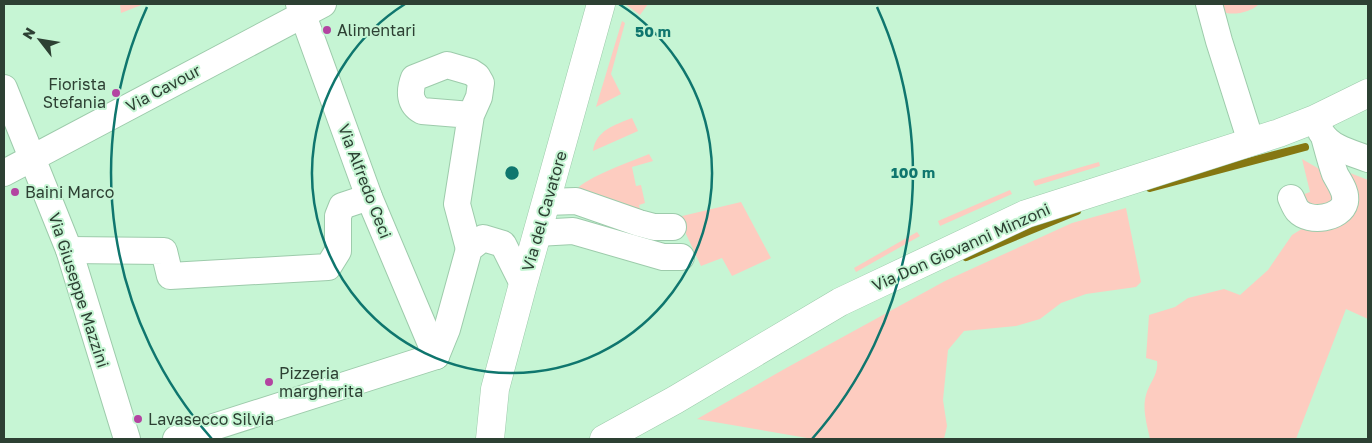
<svg xmlns="http://www.w3.org/2000/svg" width="1372" height="443" viewBox="0 0 1372 443" font-family="'Golos Text',sans-serif">
<rect width="100%" height="100%" fill="#c6f5d4"/>
<!-- green -->
<g fill="#fdccc0">
<path d="M120,4H144L121,13Z"/>
<path d="M625,4H648L640,15Z"/>
<path d="M1212,4H1259C1252,12 1233,16 1223,12C1219,11 1215,6 1212,4Z"/>
<path d="M622,21L625,23L611,74L621,94L596,107Z"/>
<path d="M632,118L638,131L593,151C596,130 615,125 632,118Z"/>
<path d="M649,154L653,161L632,167L636,186L641,185L645,203L639,205L642,217L576,190C586,177 633,161 649,154Z"/>
<path d="M1302,159L1321,170L1335,190L1331,207L1310,209L1299,196L1310,192Z"/>
<path d="M1099,162L1100,166L1035,186L1033,181Z"/>
<path d="M1345,171L1368,180V319L1346,309L1296,439H1150C1147,425 1142,409 1146,395C1149,383 1159,374 1157,361L1146,358L1149,315L1175,307L1188,298L1224,289L1240,295L1268,270L1292,235L1308,225L1347,220L1355,211L1357,200Z"/>
<path d="M1010,190L1012,194L940,226L938,221Z"/>
<path d="M741,202L771,258L732,276L722,258L701,266L678,217Z"/>
<path d="M1126,208L1141,282L1136,287L1086,294L1061,303L1040,319L1016,326L964,331L948,350L943,400L947,426L944,439H813L697,419L788,367L945,281L1072,223Z"/>
<path d="M917,232L920,236L856,272L854,268Z"/>
</g>
<g fill="none" stroke-linecap="round" stroke-linejoin="round">
<!-- stream -->
<g stroke="#857711" stroke-width="8">
<path d="M1150,188L1305,147"/>
<path d="M966,257L1077,211"/>
</g>
<defs>
<g id="minor">
<path d="M299,4L369,197L436,356"/>
<path d="M1209,4L1219,41L1251,142"/>
<path d="M4,88L69,250L127,439"/>
<path d="M1321,132C1330,148 1352,153 1368,159"/>
<path d="M4,173L323,4"/>
<path d="M1291,198C1293,202 1295,208 1298,211C1309,223 1341,219 1345,202C1347,192 1339,182 1335,174C1331,163 1328,151 1325,140"/>
<path d="M546,202L576,201L639,223L654,227H673"/>
<path d="M537,233L573,231L663,257H681"/>
<path d="M469,249L457,204L471,115L479,97L481,83L477,76L471,72L447,65L414,78C409,91 409,104 422,111L471,115"/>
<path d="M69,250L164,251L170,276L328,267L338,251V216L342,206L369,197"/>
<path d="M436,356L447,329L469,249L483,238L503,244L523,284"/>
<path d="M176,439L436,356"/>
</g>
<g id="major">
<path d="M490,439L495,389L523,284L601,4"/>
<path d="M604,439L675,400L840,302L1026,214L1279,133L1315,119L1368,93"/>
</g>
</defs>
<!-- minor casing -->
<use href="#minor" stroke="#9dcbab" stroke-width="28"/>
<!-- major casing -->
<use href="#major" stroke="#9dcbab" stroke-width="29"/>
<!-- minor -->
<use href="#minor" stroke="#fff" stroke-width="26"/>
<!-- major -->
<use href="#major" stroke="#fff" stroke-width="28"/>
</g>
<!-- distance rings -->
<g fill="none" stroke="#0f766e" stroke-width="2.5">
<path d="M619 4A200 200 0 1 1 405 4"/>
<path d="M212 439A401 401 0 0 1 147 7M877 7A401 401 0 0 1 812 439"/>
</g>
<!-- markers -->
<g fill="#b344a1" stroke="#c6f5d4" stroke-width="2">
<circle cx="327" cy="30" r="5"/>
<circle cx="116" cy="93" r="5"/>
<circle cx="15" cy="192" r="5"/>
<circle cx="269" cy="382" r="5"/>
<circle cx="138" cy="419" r="5"/>
</g>
<g text-anchor="middle" stroke-width="4" stroke-linejoin="round" paint-order="stroke">
<!-- poi labels -->
<g font-size="16" fill="#2d4033" stroke="#c6f5d4" text-anchor="start">
<text x="337" y="36">Alimentari</text>
<text x="106" y="90" text-anchor="end">Fiorista<tspan x="106" dy="18">Stefania</tspan></text>
<text x="25" y="198">Baini Marco</text>
<text x="279" y="379">Pizzeria<tspan x="279" dy="18">margherita</tspan></text>
<text x="148" y="425">Lavasecco Silvia</text>
</g>
<!-- street labels -->
<g font-size="16" fill="#2d4033" stroke="#c6f5d4">
<text transform="translate(163 88) rotate(-28)" y="6">Via Cavour</text>
<text transform="translate(365 181) rotate(69)" y="6">Via Alfredo Ceci</text>
<text transform="translate(544 211) rotate(-74)" y="6">Via del Cavatore</text>
<text transform="translate(961 247) rotate(-24)" y="6">Via Don Giovanni Minzoni</text>
<text transform="translate(79 290) rotate(72)" y="6">Via Giuseppe Mazzini</text>
</g>
</g>
<circle cx="512" cy="173" r="8" fill="#0f766e" stroke="#c6f5d4" stroke-width="2.5"/>
<g font-size="15" text-anchor="middle" font-weight="bold" fill="#0f766e" stroke="#c6f5d4" stroke-width="4" stroke-linejoin="round" paint-order="stroke">
<text x="653" y="37">50 m</text>
<text x="913" y="178">100 m</text>
</g>
<!-- border -->
<rect width="1372" height="443" fill="none" stroke="#2d4033" stroke-width="10"/>
<!-- north arrow -->
<g transform="translate(40 40) rotate(301)" stroke="#c6f5d4" stroke-width="4" paint-order="stroke">
<path d="M0-4L9 19L0 12L-9 19Z" fill="#2d4033"/>
<text y="-8" font-size="14" font-weight="bold" text-anchor="middle" fill="#2d4033">N</text>
</g>
</svg>
